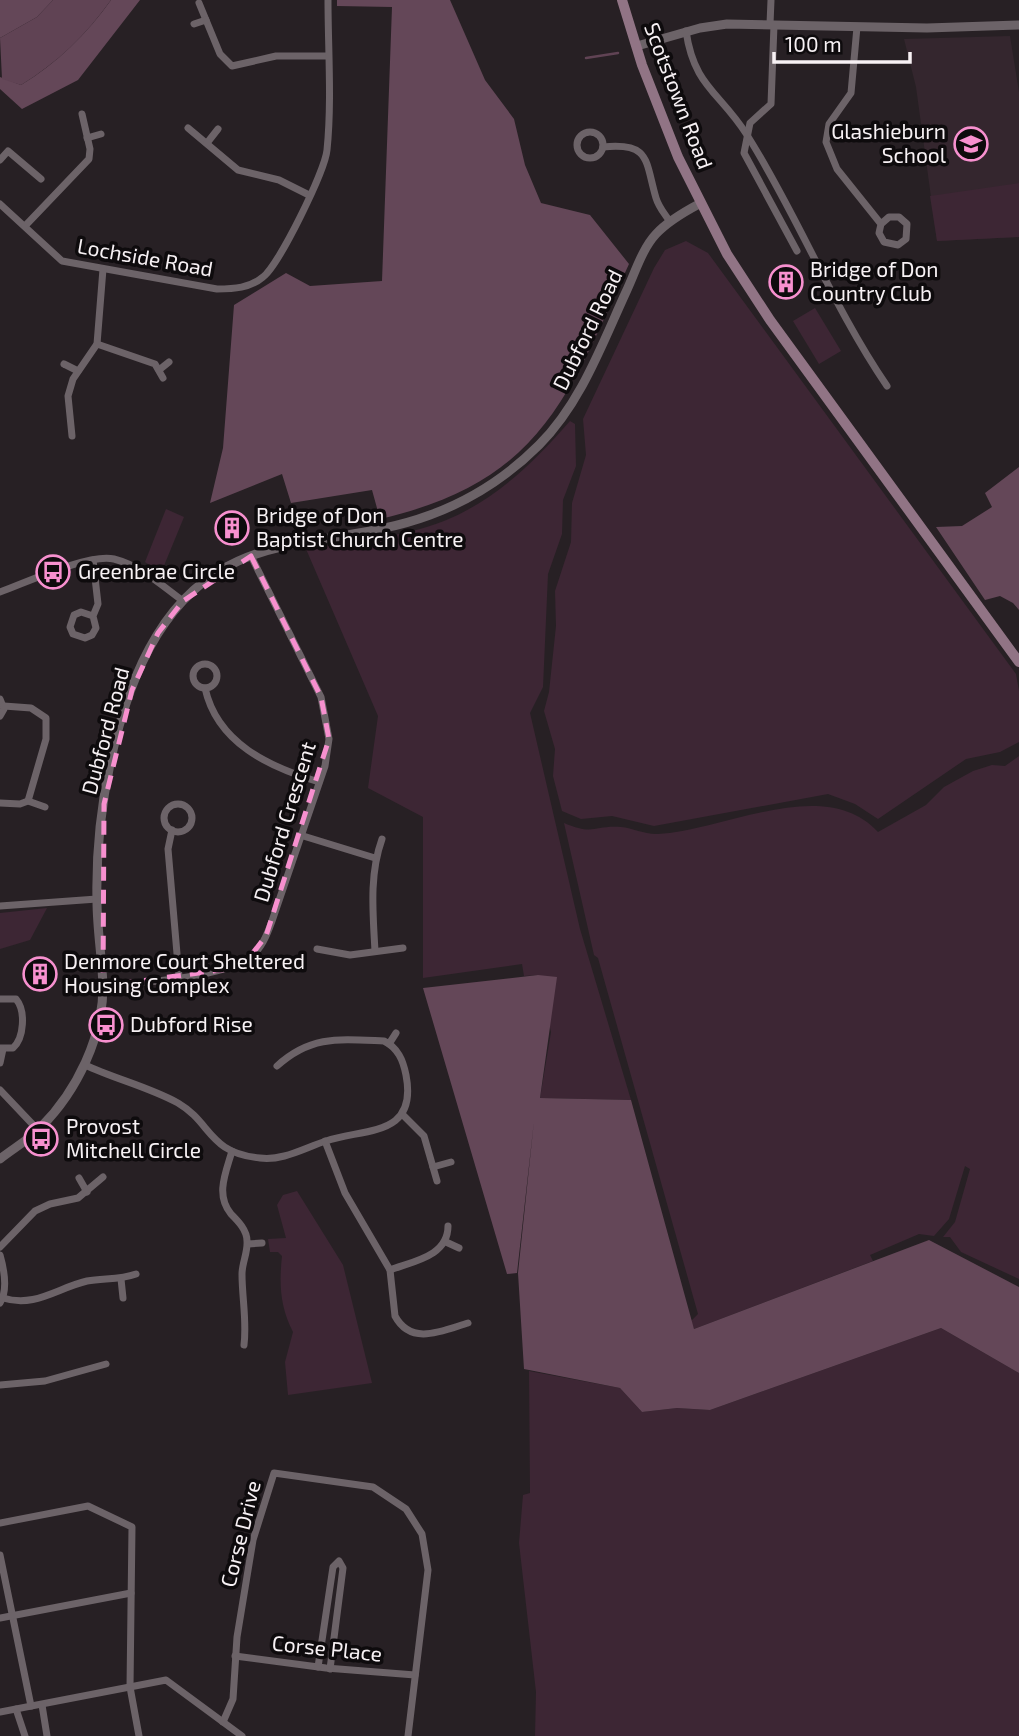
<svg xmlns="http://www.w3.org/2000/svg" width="1019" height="1736" viewBox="0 0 1019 1736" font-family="'Exo 2',sans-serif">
<rect width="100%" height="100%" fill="#272024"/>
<!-- built -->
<path fill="#34262e" d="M1010,36L1019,92V237L937,241L916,87L904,39Z"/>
<!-- green -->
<g fill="#3d2634">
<path d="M1019,183V237L937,241L930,196Z"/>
<path d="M686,241L708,253L1016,674L1019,691V742L1000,752L966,759L878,819L855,804L828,794L654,826L612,816L581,819L562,811L553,776L555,749L544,711L549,692L556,626L555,591L571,542L572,503L586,455L583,419L654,268L665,250Z"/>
<path d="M815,308L841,351L819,364L793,321Z"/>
<path d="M570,421L575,424L576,466L563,500L562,534L548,574L543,687L530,713L580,929L631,1100L540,1098L551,1032L538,975L524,976L522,964L423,978V817L368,788L378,716L306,549C351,541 401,538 444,521C496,500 534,462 570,421Z"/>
<path d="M166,509L184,517L161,573L145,562Z"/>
<path d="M1019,756V1279L961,1252L950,1237H943L955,1222L970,1169L965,1166L949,1219L934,1236L919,1234L870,1255L873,1261L694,1329L691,1321L698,1314L598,958L594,955L564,823C594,836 594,825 621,827C633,828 646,835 658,834C724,831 824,774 878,832L926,805L944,787L973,771L992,765L1005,766Z"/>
<path d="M47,908L30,940L0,949V913Z"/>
<path d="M297,1191L343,1265L372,1383L288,1395L285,1362L293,1332C280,1307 279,1284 282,1256L278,1252H270L268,1239L286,1238L277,1205L283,1195Z"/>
<path d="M941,1328L1019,1373V1736H535L536,1692L519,1543L523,1495L530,1493L529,1371L620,1388L642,1412L677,1408L710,1410Z"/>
</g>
<!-- forest -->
<g fill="#644758">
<path d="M0,0H53L37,17L0,38Z"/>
<path d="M111,0H140L78,80L22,109L0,89V77L21,85C57,63 87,34 111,0Z"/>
<path d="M337,0H450L485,80L514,119L525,165L541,203L590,215L629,264C567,399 540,482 380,519L372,490L291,503L282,474L210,503L223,448L234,305L286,273L310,286L382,281L392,7L337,6Z"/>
<path d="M1019,467V610L1013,603L1000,596L985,600L936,527L962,526L992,507L985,493Z"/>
<path d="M538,975L557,977L540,1098L631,1100L694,1329L929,1240L1019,1287V1373L941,1328L710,1410L677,1408L642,1412L620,1388L524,1369L518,1273L534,1121L517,1273L507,1274L423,988Z"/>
</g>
<!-- water -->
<path fill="#604354" d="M53,0H111C86,35 57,63 21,85L2,79L0,38L37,17Z"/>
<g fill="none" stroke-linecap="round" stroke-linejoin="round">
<!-- stream -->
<path stroke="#604354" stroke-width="2.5" d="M586,58L618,53"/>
<!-- minor -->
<g stroke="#6c6368" stroke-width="7">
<path d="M199,3L220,54L232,66L276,56H328"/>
<path d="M194,24L206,20"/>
<path d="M770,24L771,0"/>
<path d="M774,25L771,104L750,123L744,153L797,251"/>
<path d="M857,27L851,93L829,124L826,142L837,169L881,224L879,233L884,242L898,245L906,239L907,224L899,217H889L881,224"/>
<path d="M686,31C694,87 720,92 747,135C798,216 833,307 887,386"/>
<path d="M188,128L238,170L279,180L309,195"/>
<circle cx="590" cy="145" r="13"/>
<path d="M87,138L101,134"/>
<path d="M207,143L218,129"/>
<path d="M603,147C651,142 645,161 656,198C659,208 665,214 670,222"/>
<path d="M0,160L8,151L41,179"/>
<path d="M0,204L62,261L217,289C234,289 250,288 263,277C279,265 325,171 327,150C332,101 328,49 328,0"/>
<path d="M25,226L89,159L90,149L82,114"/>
<path d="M97,344L155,364L163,378"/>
<path d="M64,364L78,371"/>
<path d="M159,370L169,362"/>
<path d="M72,436L68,396L73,379L97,344L103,269"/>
<path d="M0,592C25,583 89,553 114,559C141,566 161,585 183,601"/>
<path d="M93,616L81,612L74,615L70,627L73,634L85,638L92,635L96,628L93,616L98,604L93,560"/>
<circle cx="205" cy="676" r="12"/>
<path d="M205,688C217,743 269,767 319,782"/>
<path d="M0,699L4,709L0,716"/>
<path d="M4,706L31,708L46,718V739L28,801"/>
<path d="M0,803L20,804L28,801L45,807"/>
<circle cx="178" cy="818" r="14"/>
<path d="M172,830L168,849L179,977"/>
<path d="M300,835L375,858"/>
<path d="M0,906L97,899"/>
<path d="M317,949L350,955L403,948"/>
<path d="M375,951C373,913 369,875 382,839"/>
<path d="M103,986C138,983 221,978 249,958C261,950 267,935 272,921L325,766L329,739L321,697L251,556"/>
<path d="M0,999H16C26,1011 24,1038 13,1048H0"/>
<path d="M389,1044L396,1033"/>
<path d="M0,1063L3,1049"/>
<path d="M85,1065C115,1079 149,1087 178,1103C212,1123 208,1153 260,1158C283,1161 304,1148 326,1141C365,1128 418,1137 406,1075C403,1060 398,1048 384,1041C340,1039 311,1035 277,1066"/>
<path d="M0,1090L38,1130"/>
<path d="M402,1114L424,1136L437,1181"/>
<path d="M325,1141L345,1193L390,1270L395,1316C411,1346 442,1331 468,1323"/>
<path d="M232,1151C226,1172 215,1195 231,1214C238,1221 247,1230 247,1241C248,1252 242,1263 242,1274C242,1298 247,1321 244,1345"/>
<path d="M433,1167L451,1162"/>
<path d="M79,1178L87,1192"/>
<path d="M446,1242L459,1248"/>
<path d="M248,1244L262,1243"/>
<path d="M0,1247L35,1211L50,1204L78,1198L103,1177"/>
<path d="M0,1255C4,1269 8,1290 0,1303"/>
<path d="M390,1270C414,1261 448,1256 448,1226"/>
<path d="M121,1279L123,1298"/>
<path d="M3,1298C35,1308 57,1288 87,1281C104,1278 120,1280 136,1274"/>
<path d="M0,1385L45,1381L106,1364"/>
<path d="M0,1523L88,1506L132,1527L130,1687L139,1736"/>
<path d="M0,1555L31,1706"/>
<path d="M0,1618L131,1593"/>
<path d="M235,1656L326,1668L415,1675"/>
<path d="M318,1667L333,1567L339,1561L343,1568L330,1669"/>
<path d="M42,1705L47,1736"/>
<path d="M16,1709L25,1736"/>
<path d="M0,1712L166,1680L242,1736"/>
<path d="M223,1722L233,1699L237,1637L253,1540L274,1473L373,1487L406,1509L422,1534L428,1570L408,1736"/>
</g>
<!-- tertiary -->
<g stroke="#6c6368" stroke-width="9">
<path d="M637,46L700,28L727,24L927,28L1019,25"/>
<path d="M0,1159C14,1148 30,1139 41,1127C77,1091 103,1037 103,986C102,957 97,929 97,901C95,818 114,705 157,635C226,522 328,553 430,515C471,500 508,476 539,445C581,403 602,344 626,292C635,273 642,249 656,234C668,221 684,212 699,204"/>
</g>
<!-- secondary -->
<path stroke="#917485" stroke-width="10" d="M622,0L642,65L678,157L727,254L770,320L1019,662"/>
</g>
<!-- marked area -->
<path fill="none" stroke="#f790cf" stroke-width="5" stroke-dasharray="14 9" stroke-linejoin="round" d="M251,556L321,697L329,739L266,936L249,958L228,969L103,986L104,804L132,690L158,633L183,601Z"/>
<!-- icons -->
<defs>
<symbol id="school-ring" viewBox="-11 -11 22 22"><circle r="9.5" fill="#0e0b0d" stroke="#f790cf" stroke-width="1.5"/><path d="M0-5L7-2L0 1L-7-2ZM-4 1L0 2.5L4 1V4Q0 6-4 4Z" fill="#f790cf"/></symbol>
<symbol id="building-ring" viewBox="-11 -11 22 22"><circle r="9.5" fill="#0e0b0d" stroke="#f790cf" stroke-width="1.5"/><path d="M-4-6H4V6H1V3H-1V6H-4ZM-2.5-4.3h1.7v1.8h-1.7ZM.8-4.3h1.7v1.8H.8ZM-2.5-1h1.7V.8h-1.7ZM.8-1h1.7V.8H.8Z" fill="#f790cf"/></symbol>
<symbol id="bus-ring" viewBox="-11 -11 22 22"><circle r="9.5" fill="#0e0b0d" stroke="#f790cf" stroke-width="1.5"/><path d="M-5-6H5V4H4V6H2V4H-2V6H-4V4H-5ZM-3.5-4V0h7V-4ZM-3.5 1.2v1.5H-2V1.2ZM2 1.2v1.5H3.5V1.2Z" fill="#f790cf"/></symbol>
</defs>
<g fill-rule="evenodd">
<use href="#school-ring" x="952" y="125" width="38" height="38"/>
<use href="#building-ring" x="767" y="263" width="38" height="38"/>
<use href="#building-ring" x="213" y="509" width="38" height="38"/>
<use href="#bus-ring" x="34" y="553" width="38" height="38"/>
<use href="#building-ring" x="21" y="955" width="38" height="38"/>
<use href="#bus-ring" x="87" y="1006" width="38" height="38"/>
<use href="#bus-ring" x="22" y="1120" width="38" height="38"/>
</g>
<g text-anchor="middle" stroke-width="7" stroke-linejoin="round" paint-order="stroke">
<!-- street labels -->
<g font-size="21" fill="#f7f1f4" stroke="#0e0b0d">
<text transform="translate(678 96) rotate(69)" y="7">Scotstown Road</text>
<text transform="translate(145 258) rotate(10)" y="7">Lochside Road</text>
<text transform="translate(588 330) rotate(-64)" y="7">Dubford Road</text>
<text transform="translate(106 731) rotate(-75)" y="7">Dubford Road</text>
<text transform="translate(285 822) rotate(-73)" y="7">Dubford Crescent</text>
<text transform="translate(241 1534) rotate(-76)" y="7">Corse Drive</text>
<text transform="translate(327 1649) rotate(6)" y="7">Corse Place</text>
</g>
<!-- poi labels -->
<g font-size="21" fill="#f7f1f4" stroke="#0e0b0d" text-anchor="start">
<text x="946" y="139" text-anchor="end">Glashieburn<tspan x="946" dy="24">School</tspan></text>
<text x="810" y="277">Bridge of Don<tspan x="810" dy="24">Country Club</tspan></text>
<text x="256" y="523">Bridge of Don<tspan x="256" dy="24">Baptist Church Centre</tspan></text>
<text x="78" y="579">Greenbrae Circle</text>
<text x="64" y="969">Denmore Court Sheltered<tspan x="64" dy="24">Housing Complex</tspan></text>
<text x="130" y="1032">Dubford Rise</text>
<text x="66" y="1134">Provost<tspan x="66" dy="24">Mitchell Circle</tspan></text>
</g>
</g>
<!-- scale -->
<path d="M774 52v10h136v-10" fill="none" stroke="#f7f1f4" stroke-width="3.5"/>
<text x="785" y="52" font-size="21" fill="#f7f1f4" stroke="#0e0b0d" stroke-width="5" paint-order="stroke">100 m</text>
</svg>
